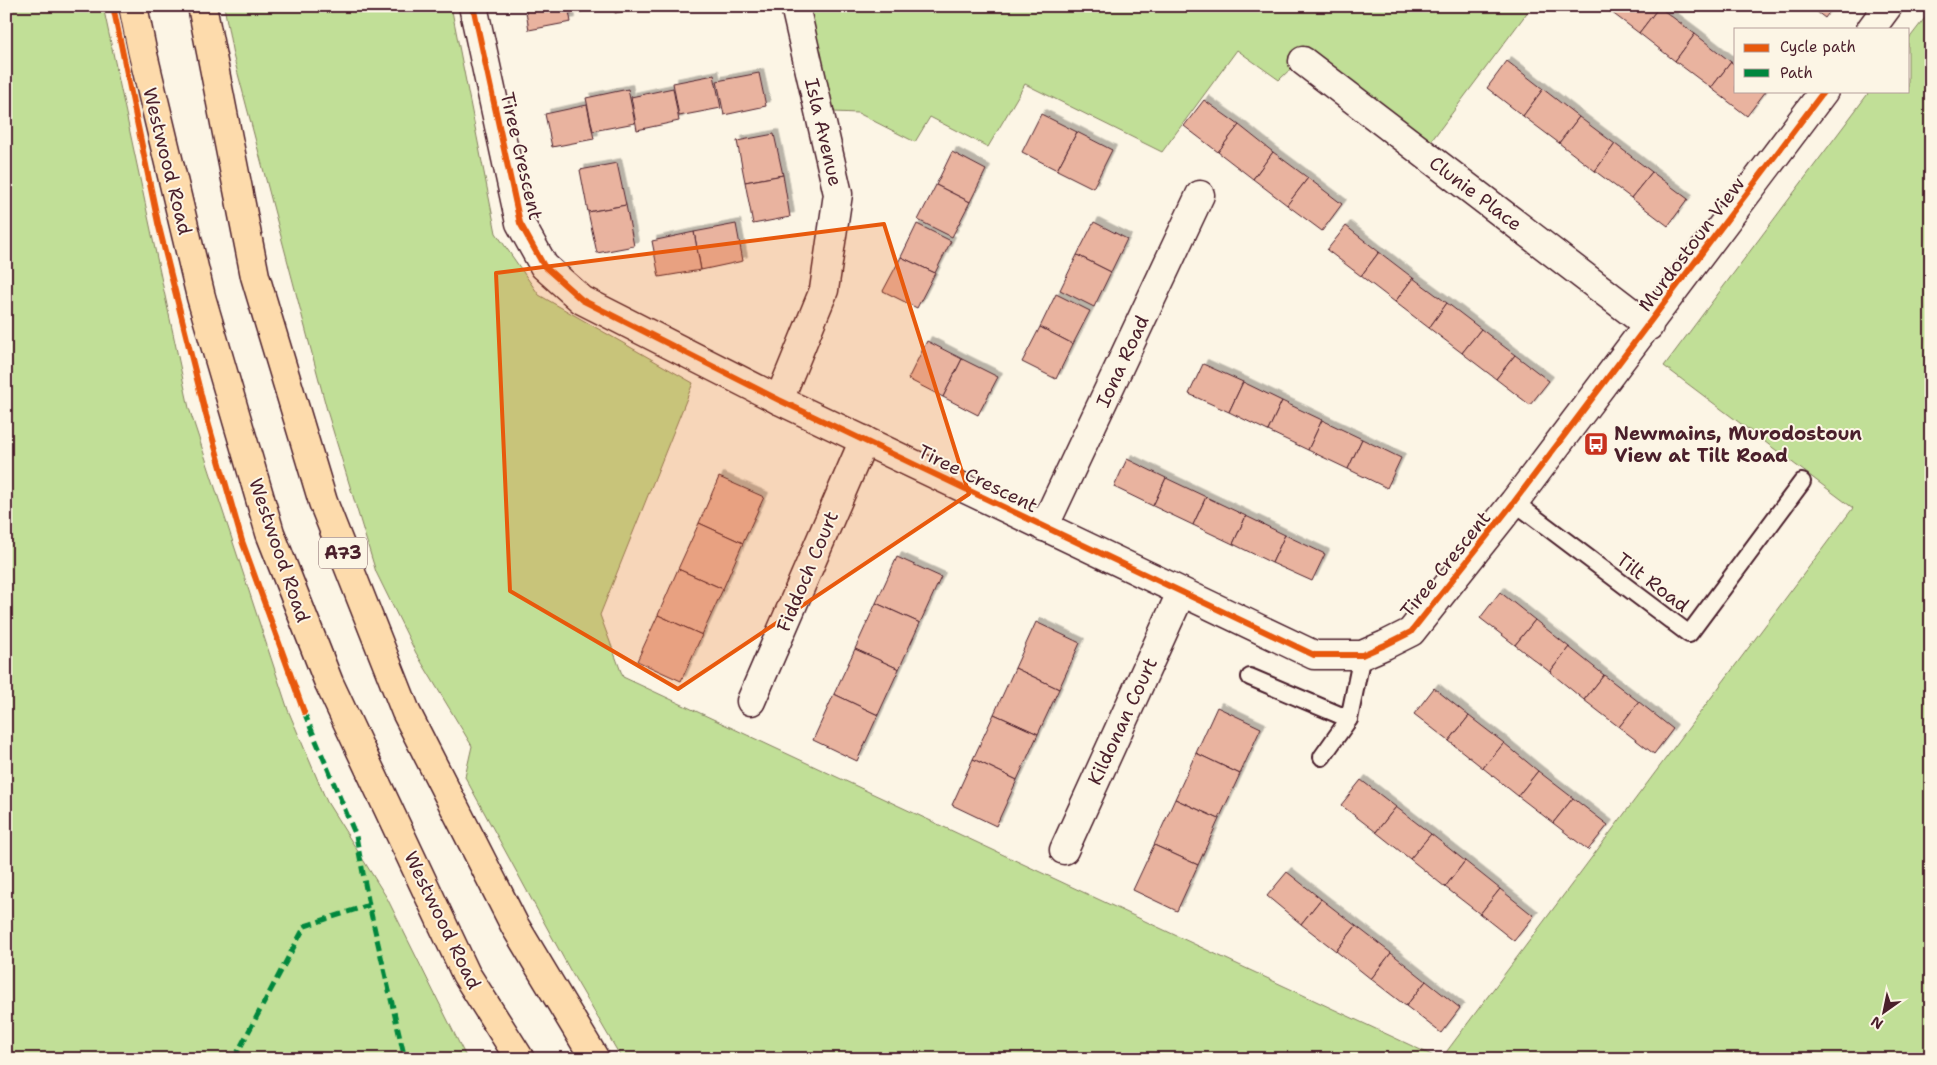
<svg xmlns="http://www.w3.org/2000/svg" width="1937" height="1065" viewBox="0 0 1937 1065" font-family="'Shantell Sans',sans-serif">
<defs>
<filter id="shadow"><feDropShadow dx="4.5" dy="-4.5" stdDeviation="0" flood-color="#0004"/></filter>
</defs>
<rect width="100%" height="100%" fill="#fcf5e5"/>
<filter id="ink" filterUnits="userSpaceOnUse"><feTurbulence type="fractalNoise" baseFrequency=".02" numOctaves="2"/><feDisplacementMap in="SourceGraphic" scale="10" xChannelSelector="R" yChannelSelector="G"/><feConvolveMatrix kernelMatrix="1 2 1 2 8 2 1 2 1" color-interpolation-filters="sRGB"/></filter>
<g filter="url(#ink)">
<!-- green -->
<g fill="#c1df97" stroke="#867f61">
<path d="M6,6H103L189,408L288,710L327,802L387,898L467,1059H6Z"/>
<path d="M224,6H451L496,233L539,295L693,383L600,615L623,677L1440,1059H622L570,970L465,777L472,746L416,653L376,572L328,414L233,55Z"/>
<path d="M806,6H1532L1426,148L1306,54L1279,80L1237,50L1162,152L1025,84L988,147L930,117L915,142L858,113L833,112Z"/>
<path d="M1931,10V1059H1441L1853,508L1664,366L1870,91H1908V40Z"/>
</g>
<!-- building -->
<g fill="#e9b39f" stroke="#4a1f2b" filter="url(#shadow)">
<path d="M525,6H568L571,22L529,30Z"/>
<path d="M569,6H610L571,14Z"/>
<path d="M614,6H649L615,13Z"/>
<path d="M1603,6H1658L1659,7L1639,33Z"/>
<path d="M1809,6H1834L1825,18Z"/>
<path d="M1659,7L1695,34L1675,61L1639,33Z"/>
<path d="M1695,34L1731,62L1711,88L1675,61Z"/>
<path d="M1507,61L1543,89L1523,116L1487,88Z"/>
<path d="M1731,62L1736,65V91H1766L1747,116L1711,88Z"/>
<path d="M759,73L766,106L724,115L717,81Z"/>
<path d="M714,75L721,108L679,116L673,83Z"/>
<path d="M673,88L679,121L637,130L631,97Z"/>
<path d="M628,89L635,123L593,131L586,98Z"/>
<path d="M1543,89L1579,117L1559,143L1523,116Z"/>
<path d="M1204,100L1239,125L1218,152L1184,126Z"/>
<path d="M587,105L594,139L552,147L545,114Z"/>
<path d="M1041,114L1077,132L1057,170L1022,152Z"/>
<path d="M1579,117L1615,144L1595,171L1559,143Z"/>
<path d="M1239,125L1273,152L1253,179L1218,152Z"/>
<path d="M1077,132L1112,150L1093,188L1057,170Z"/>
<path d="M774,134L783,175L745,182L737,141Z"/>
<path d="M1615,144L1652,172L1631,198L1595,171Z"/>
<path d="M952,152L986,170L970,202L936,185Z"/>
<path d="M1273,152L1308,178L1287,205L1253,179Z"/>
<path d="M617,163L626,205L588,212L580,170Z"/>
<path d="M1652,172L1688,199L1668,226L1631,198Z"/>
<path d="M783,175L790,217L753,224L745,182Z"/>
<path d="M1308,178L1342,204L1322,231L1287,205Z"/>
<path d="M936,185L970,202L952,237L918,220Z"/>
<path d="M626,205L634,246L597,253L588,212Z"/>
<path d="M1094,222L1127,239L1111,272L1077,255Z"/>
<path d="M736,224L743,261L701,270L694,232Z"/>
<path d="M917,224L951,241L935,273L901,257Z"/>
<path d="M1346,226L1379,252L1361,276L1327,250Z"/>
<path d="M694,232L701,270L659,277L652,241Z"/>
<path d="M1379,252L1413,278L1395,302L1361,276Z"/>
<path d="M1077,255L1111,272L1094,307L1060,290Z"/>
<path d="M901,257L935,273L917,308L883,291Z"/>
<path d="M1413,278L1447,303L1429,328L1395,302Z"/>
<path d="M1056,294L1090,311L1073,344L1040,327Z"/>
<path d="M1447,303L1481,329L1462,353L1429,328Z"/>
<path d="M1040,327L1073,344L1056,379L1022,362Z"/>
<path d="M1481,329L1515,355L1496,379L1462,353Z"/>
<path d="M927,341L962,359L943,397L908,379Z"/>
<path d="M1515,355L1549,381L1530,405L1496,379Z"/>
<path d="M962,359L998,377L978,415L943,397Z"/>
<path d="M1203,364L1243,382L1229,412L1189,394Z"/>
<path d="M1243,382L1282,401L1268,431L1229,412Z"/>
<path d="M1282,401L1322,420L1308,450L1268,431Z"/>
<path d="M1322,420L1362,439L1348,469L1308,450Z"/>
<path d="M1362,439L1401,458L1387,488L1348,469Z"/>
<path d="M1127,459L1166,478L1153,506L1114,487Z"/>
<path d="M719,477L764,497L743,543L699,523Z"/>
<path d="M1166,478L1206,497L1193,525L1153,506Z"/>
<path d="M1206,497L1246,516L1233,544L1193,525Z"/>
<path d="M1246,516L1285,535L1272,563L1233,544Z"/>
<path d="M699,523L743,543L723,589L678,569Z"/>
<path d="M1285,535L1325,554L1312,581L1272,563Z"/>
<path d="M897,557L941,577L920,623L876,603Z"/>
<path d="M678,569L723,589L702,635L658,615Z"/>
<path d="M1500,592L1535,620L1515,645L1480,618Z"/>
<path d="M876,603L920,623L899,669L855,649Z"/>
<path d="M658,615L702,635L681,681L637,661Z"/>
<path d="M1535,620L1569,647L1550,672L1515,645Z"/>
<path d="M1036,622L1080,643L1059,689L1015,668Z"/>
<path d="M1569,647L1604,675L1584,700L1550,672Z"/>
<path d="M855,649L899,669L878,715L834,694Z"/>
<path d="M1015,668L1059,689L1038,734L994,714Z"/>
<path d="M1604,675L1639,702L1619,727L1584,700Z"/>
<path d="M1434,688L1469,716L1449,741L1414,714Z"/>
<path d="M834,694L878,715L857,761L813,740Z"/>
<path d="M1639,702L1673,729L1654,754L1619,727Z"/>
<path d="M1217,707L1261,728L1240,774L1196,753Z"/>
<path d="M994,714L1038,734L1017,780L973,759Z"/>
<path d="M1469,716L1504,743L1483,768L1449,741Z"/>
<path d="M1504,743L1538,771L1518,796L1483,768Z"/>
<path d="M1196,753L1240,774L1219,819L1175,799Z"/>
<path d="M973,759L1017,780L996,826L952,805Z"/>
<path d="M1538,771L1573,798L1553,823L1518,796Z"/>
<path d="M1361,780L1396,807L1376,832L1341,805Z"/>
<path d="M1573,798L1608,825L1588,850L1553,823Z"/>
<path d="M1175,799L1219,819L1198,865L1154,845Z"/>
<path d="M1396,807L1431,834L1410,859L1376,832Z"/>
<path d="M1431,834L1465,861L1445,887L1410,859Z"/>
<path d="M1154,845L1198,865L1177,911L1133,890Z"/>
<path d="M1465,861L1500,889L1480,914L1445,887Z"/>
<path d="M1287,872L1321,899L1301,924L1267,896Z"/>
<path d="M1500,889L1534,916L1514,941L1480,914Z"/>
<path d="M1321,899L1356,926L1336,951L1301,924Z"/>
<path d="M1356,926L1391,953L1371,979L1336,951Z"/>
<path d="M1391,953L1426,981L1406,1006L1371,979Z"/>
<path d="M1426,981L1460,1008L1441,1033L1406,1006Z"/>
</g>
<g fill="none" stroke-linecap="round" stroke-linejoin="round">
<defs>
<g id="service">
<path d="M1514,502L1689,634L1802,482"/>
<path d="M1250,677L1349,719L1362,655"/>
<path d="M1322,757L1349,719"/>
</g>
<g id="minor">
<path d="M473,6L520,223L544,266L582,300L779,400L1314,655H1362L1385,645L1411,632L1514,502L1824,91"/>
<path d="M1871,29L1888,6"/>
<path d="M1303,61L1649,326"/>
<path d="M779,400L824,290L838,194L795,6"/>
<path d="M1044,527L1200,195"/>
<path d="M751,701L864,440"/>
<path d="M1064,850L1181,593"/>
</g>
<g id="primary">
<path d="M133,6L142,50L201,297L270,533L329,683L466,974L520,1059"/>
<path d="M202,6L255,276L323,502L406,712L515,926L595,1059"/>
</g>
</defs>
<!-- service casing -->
<use href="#service" stroke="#4a1f2b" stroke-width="20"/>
<!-- minor casing -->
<use href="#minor" stroke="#4a1f2b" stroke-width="31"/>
<!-- primary casing -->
<use href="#primary" stroke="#4a1f2b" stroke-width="31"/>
<!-- service -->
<use href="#service" stroke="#fcf5e5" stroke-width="16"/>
<!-- minor -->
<use href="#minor" stroke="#fcf5e5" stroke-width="28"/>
<!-- primary -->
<use href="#primary" stroke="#fddbac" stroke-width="28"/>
<!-- quiet -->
<g stroke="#00873e" stroke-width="5" stroke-dasharray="10 5" stroke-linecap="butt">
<path d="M304,712L356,836L369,905L405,1059"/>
<path d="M234,1059L305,926L369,905"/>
</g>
<defs>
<g id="cycleway">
<path d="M113,6L158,223L206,415L242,541L304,712"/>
<path d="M473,6L520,223L544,266L582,300L779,400L1314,655H1362L1385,645L1411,632L1514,502L1824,91"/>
</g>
</defs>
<!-- cycleway casing -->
<use href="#cycleway" stroke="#fcf5e5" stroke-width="9"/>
<!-- cycleway -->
<use href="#cycleway" stroke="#e8590c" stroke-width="6"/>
</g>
</g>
<!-- marked area -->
<path fill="#e8590c" fill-opacity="0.2" stroke="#e8590c" stroke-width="4" stroke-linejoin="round" d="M884,224L969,494L678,689L510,591L496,273Z"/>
<!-- icons -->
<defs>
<symbol id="bus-square" viewBox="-11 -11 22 22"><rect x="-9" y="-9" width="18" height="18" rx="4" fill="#c8321e" stroke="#fcf5e5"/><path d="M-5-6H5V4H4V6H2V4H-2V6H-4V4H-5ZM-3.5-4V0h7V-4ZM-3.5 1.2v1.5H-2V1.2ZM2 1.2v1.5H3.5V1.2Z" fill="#fff"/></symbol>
</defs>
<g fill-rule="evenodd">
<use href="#bus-square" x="1582" y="430" width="28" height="28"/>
</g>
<g text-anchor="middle" stroke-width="4" stroke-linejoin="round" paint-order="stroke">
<!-- shield labels -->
<rect fill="#fcf5e5" stroke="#7f5f63" stroke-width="1" x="319" y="537.5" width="48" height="31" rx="4"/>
<g font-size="18" font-weight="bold" fill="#4a1f2b">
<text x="343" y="559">A73</text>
</g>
<!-- street labels -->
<g font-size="19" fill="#4a1f2b" stroke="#fcf5e5">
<text transform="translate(824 132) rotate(77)" y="7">Isla Avenue</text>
<text transform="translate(522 156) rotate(77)" y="7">Tiree Crescent</text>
<text transform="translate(168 161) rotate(76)" y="7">Westwood Road</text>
<text transform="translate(1476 193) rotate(37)" y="7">Clunie Place</text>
<text transform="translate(1691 244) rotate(-53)" y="7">Murdostoun View</text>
<text transform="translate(1122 361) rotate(-65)" y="7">Iona Road</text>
<text transform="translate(978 478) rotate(26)" y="7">Tiree Crescent</text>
<text transform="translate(280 550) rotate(71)" y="7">Westwood Road</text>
<text transform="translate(1445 564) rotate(-51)" y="7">Tiree Crescent</text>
<text transform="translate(807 571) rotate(-67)" y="7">Fiddoch Court</text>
<text transform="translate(1653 582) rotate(37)" y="7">Tilt Road</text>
<text transform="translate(1122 721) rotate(-65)" y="7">Kildonan Court</text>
<text transform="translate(443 920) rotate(64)" y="7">Westwood Road</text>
</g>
<!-- poi labels -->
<g font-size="19" font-weight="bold" fill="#4a1f2b" stroke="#fcf5e5" text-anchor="start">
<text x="1614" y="440">Newmains, Murodostoun<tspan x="1614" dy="22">View at Tilt Road</tspan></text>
</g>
</g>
<!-- margin -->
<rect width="1937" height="1065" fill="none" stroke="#fcf5e5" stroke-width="25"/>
<rect x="12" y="12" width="1912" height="1040" fill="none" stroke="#4a1f2b" stroke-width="2" filter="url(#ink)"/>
<!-- legend -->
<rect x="1734" y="28" width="175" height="65" fill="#fcf5e5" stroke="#b59f9b"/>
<rect x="1744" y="44" width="25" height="8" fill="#e8590c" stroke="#b59f9b"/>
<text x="1780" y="52" font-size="15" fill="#4a1f2b">Cycle path</text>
<rect x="1744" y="69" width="25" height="8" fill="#00873e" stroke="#b59f9b"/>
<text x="1780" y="78" font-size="15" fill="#4a1f2b">Path</text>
<!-- north arrow -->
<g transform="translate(1884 1012) rotate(213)" stroke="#fcf5e5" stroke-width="4" paint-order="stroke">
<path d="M0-4L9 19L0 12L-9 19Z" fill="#4a1f2b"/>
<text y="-8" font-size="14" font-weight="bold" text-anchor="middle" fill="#4a1f2b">N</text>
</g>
</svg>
